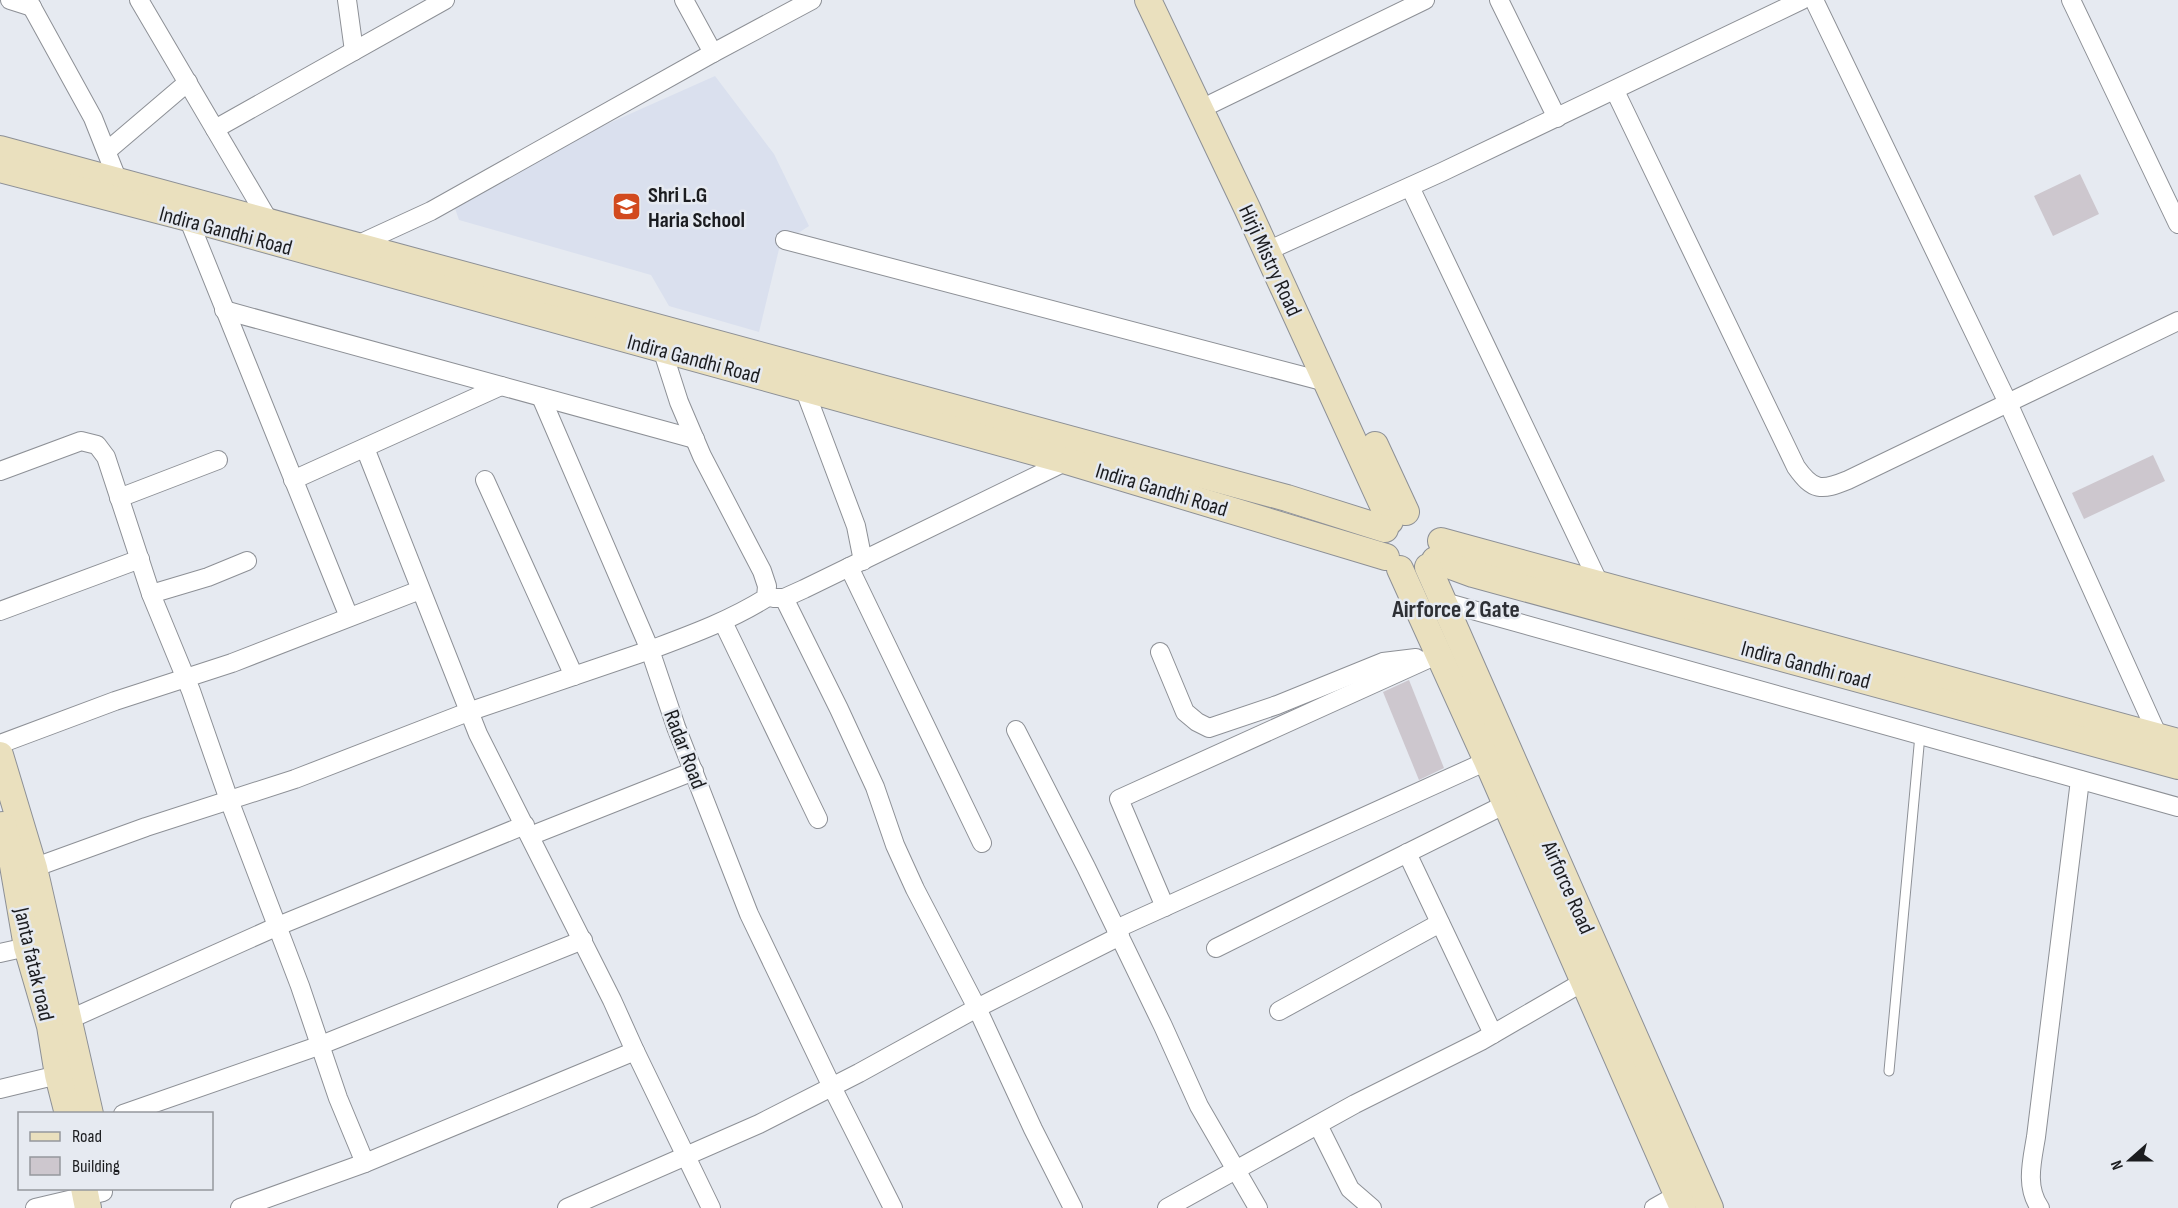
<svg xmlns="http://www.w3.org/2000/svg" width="2178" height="1208" viewBox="0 0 2178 1208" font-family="'Sofia Sans Condensed',sans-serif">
<rect width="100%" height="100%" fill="#e6eaf1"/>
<!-- built -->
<path fill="#dae0ee" d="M715,76L774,154L809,226L780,245L759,332L669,306L651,275L459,220L450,194Z"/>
<!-- building -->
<g fill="#cdc7ce">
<path d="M2080,174L2099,214L2053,236L2034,196Z"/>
<path d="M2153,455L2165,481L2084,519L2072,493Z"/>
<path d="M1409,680L1444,768L1419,780L1383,692Z"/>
</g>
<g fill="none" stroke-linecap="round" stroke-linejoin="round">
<defs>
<path id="lane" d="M1889,1071L1920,735"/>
<g id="street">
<path d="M10,0L32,7"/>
<path d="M28,0L93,118L118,181"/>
<path d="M139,0L269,221"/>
<path d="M347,0L354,51"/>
<path d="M684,0L713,53"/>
<path d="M1499,0L1557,118"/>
<path d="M1814,0L2008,403L2158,736"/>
<path d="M2071,0L2178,224"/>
<path d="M1615,91L1796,467C1813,491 1821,491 1848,480L2178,321"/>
<path d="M1213,103L1425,0"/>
<path d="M215,129L445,0"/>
<path d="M107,151L188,82"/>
<path d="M1410,187L1599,583"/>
<path d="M188,218L349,617"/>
<path d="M785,240L1326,382"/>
<path d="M357,245L431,211L713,53L812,0"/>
<path d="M1267,251L1442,172L1802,0"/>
<path d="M224,310L695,439"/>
<path d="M662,349L679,402L702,456L762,571L767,586L766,598C729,621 690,635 650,650L676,727L749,914L832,1087L893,1208"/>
<path d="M804,388L856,526L863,561"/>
<path d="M365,448L478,734L612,1000L635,1051L711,1208"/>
<path d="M0,471L81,441L97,445L106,457L151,594L191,691L229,800L300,986L338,1098L365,1163"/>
<path d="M293,480L501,386"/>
<path d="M485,480L574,676"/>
<path d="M119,498L218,460"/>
<path d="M849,567L982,843"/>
<path d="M151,594L208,577L247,561"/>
<path d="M773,598H784L804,589L1067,461"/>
<path d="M784,598L839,709L875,787L895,845L915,889L977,1008L1033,1129L1073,1208"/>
<path d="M1444,602L2178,807"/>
<path d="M0,611L140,559"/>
<path d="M723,622L818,819"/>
<path d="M1160,652L1185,712L1197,722L1209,728L1277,705L1383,662L1416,658"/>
<path d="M1016,730L1086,867L1163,1026L1199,1106L1258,1208"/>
<path d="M0,744L115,701L232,663L420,590"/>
<path d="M530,836L694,771"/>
<path d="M1407,853L1493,1034"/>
<path d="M22,872L146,827L295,779L468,712L650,650L541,397"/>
<path d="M1165,907L1119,799L1439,654"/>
<path d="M1116,929L1487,761"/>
<path d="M1216,948L1506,804"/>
<path d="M0,953L27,947"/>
<path d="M1279,1011L1440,923"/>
<path d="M68,1020L278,926L525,825"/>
<path d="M0,1089L58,1075"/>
<path d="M123,1114L321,1045L583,940"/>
<path d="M1318,1125L1350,1189L1372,1208"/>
<path d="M35,1208L103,1192"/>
<path d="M240,1208L365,1163L635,1051"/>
<path d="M567,1208L759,1124L859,1073L977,1008L1120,936"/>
<path d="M1167,1208L1355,1104L1481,1041L1583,982"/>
<path d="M1654,1208L1677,1195"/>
<path d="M2040,1208C2025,1187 2032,1161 2036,1137L2080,780"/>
</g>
<g id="secondary">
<path d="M1148,0L1247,208L1390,521"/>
<path d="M0,149L1287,498L1385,529"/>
<path d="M0,169L188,218L1067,461L1386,557"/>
<path d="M1375,445L1406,512"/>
<path d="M1441,541L2178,742"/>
<path d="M1435,560L1473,574L2178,766"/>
<path d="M1428,567L1710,1208"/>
<path d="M1400,569L1487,761L1683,1208"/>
<path d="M0,755L34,868L90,1114"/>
<path d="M3,825L10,848L27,947L50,1026L58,1075L68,1114"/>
<path d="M84,1188L88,1208"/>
</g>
</defs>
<!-- lane casing -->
<use href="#lane" stroke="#8d9096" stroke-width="11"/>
<!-- street casing -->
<use href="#street" stroke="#8d9096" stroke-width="20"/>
<!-- secondary casing -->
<use href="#secondary" stroke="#8d9096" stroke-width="28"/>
<!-- lane -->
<use href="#lane" stroke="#fff" stroke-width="9"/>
<!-- street -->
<use href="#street" stroke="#fff" stroke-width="18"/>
<!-- secondary -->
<use href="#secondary" stroke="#eae0be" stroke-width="26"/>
</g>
<!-- icons -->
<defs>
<symbol id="school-square" viewBox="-11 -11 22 22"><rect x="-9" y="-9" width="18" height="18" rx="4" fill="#d24a1e" stroke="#e6eaf1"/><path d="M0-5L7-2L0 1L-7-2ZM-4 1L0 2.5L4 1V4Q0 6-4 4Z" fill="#fff"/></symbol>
</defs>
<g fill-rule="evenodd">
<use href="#school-square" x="610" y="190" width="33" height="33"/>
</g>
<g text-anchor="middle" stroke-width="5" stroke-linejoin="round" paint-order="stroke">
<!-- poi labels -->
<g font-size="22" font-weight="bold" fill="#1b1c1f" stroke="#e6eaf1" text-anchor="start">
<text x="648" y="202">Shri L.G<tspan x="648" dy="25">Haria School</tspan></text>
</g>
<!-- street labels -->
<g font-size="22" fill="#1b1c1f" stroke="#e6eaf1">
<text transform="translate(226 230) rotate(15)" y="8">Indira Gandhi Road</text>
<text transform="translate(1271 260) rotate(65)" y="8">Hirji Mistry Road</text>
<text transform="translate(694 358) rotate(15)" y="8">Indira Gandhi Road</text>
<text transform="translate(1162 489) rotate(17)" y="8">Indira Gandhi Road</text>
<text transform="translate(1806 664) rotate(15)" y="8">Indira Gandhi road</text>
<text transform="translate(686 749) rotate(69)" y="8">Radar Road</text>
<text transform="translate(1569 887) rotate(66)" y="8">Airforce Road</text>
<text transform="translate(35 964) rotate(77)" y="8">Janta fatak road</text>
</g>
<!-- neighbourhood labels -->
<g font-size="24" font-weight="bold" fill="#2d2f34" stroke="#e6eaf1">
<text x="1456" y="617">Airforce 2 Gate</text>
</g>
</g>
<!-- legend -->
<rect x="18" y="1112" width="195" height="78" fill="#e6eaf1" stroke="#95989d" stroke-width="1.5"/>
<rect x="30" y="1132" width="30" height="9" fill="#eae0be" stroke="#95989d" stroke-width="1.5"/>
<text x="72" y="1142" font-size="18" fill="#1b1c1f">Road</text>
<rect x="30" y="1157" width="30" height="18" fill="#cdc7ce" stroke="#95989d" stroke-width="1.5"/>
<text x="72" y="1172" font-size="18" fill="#1b1c1f">Building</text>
<!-- north arrow -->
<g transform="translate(2130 1160) rotate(249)" stroke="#e6eaf1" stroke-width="4.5" paint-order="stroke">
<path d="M0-4.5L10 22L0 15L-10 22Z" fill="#1b1c1f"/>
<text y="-9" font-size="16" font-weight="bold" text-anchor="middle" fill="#1b1c1f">N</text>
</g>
</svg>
